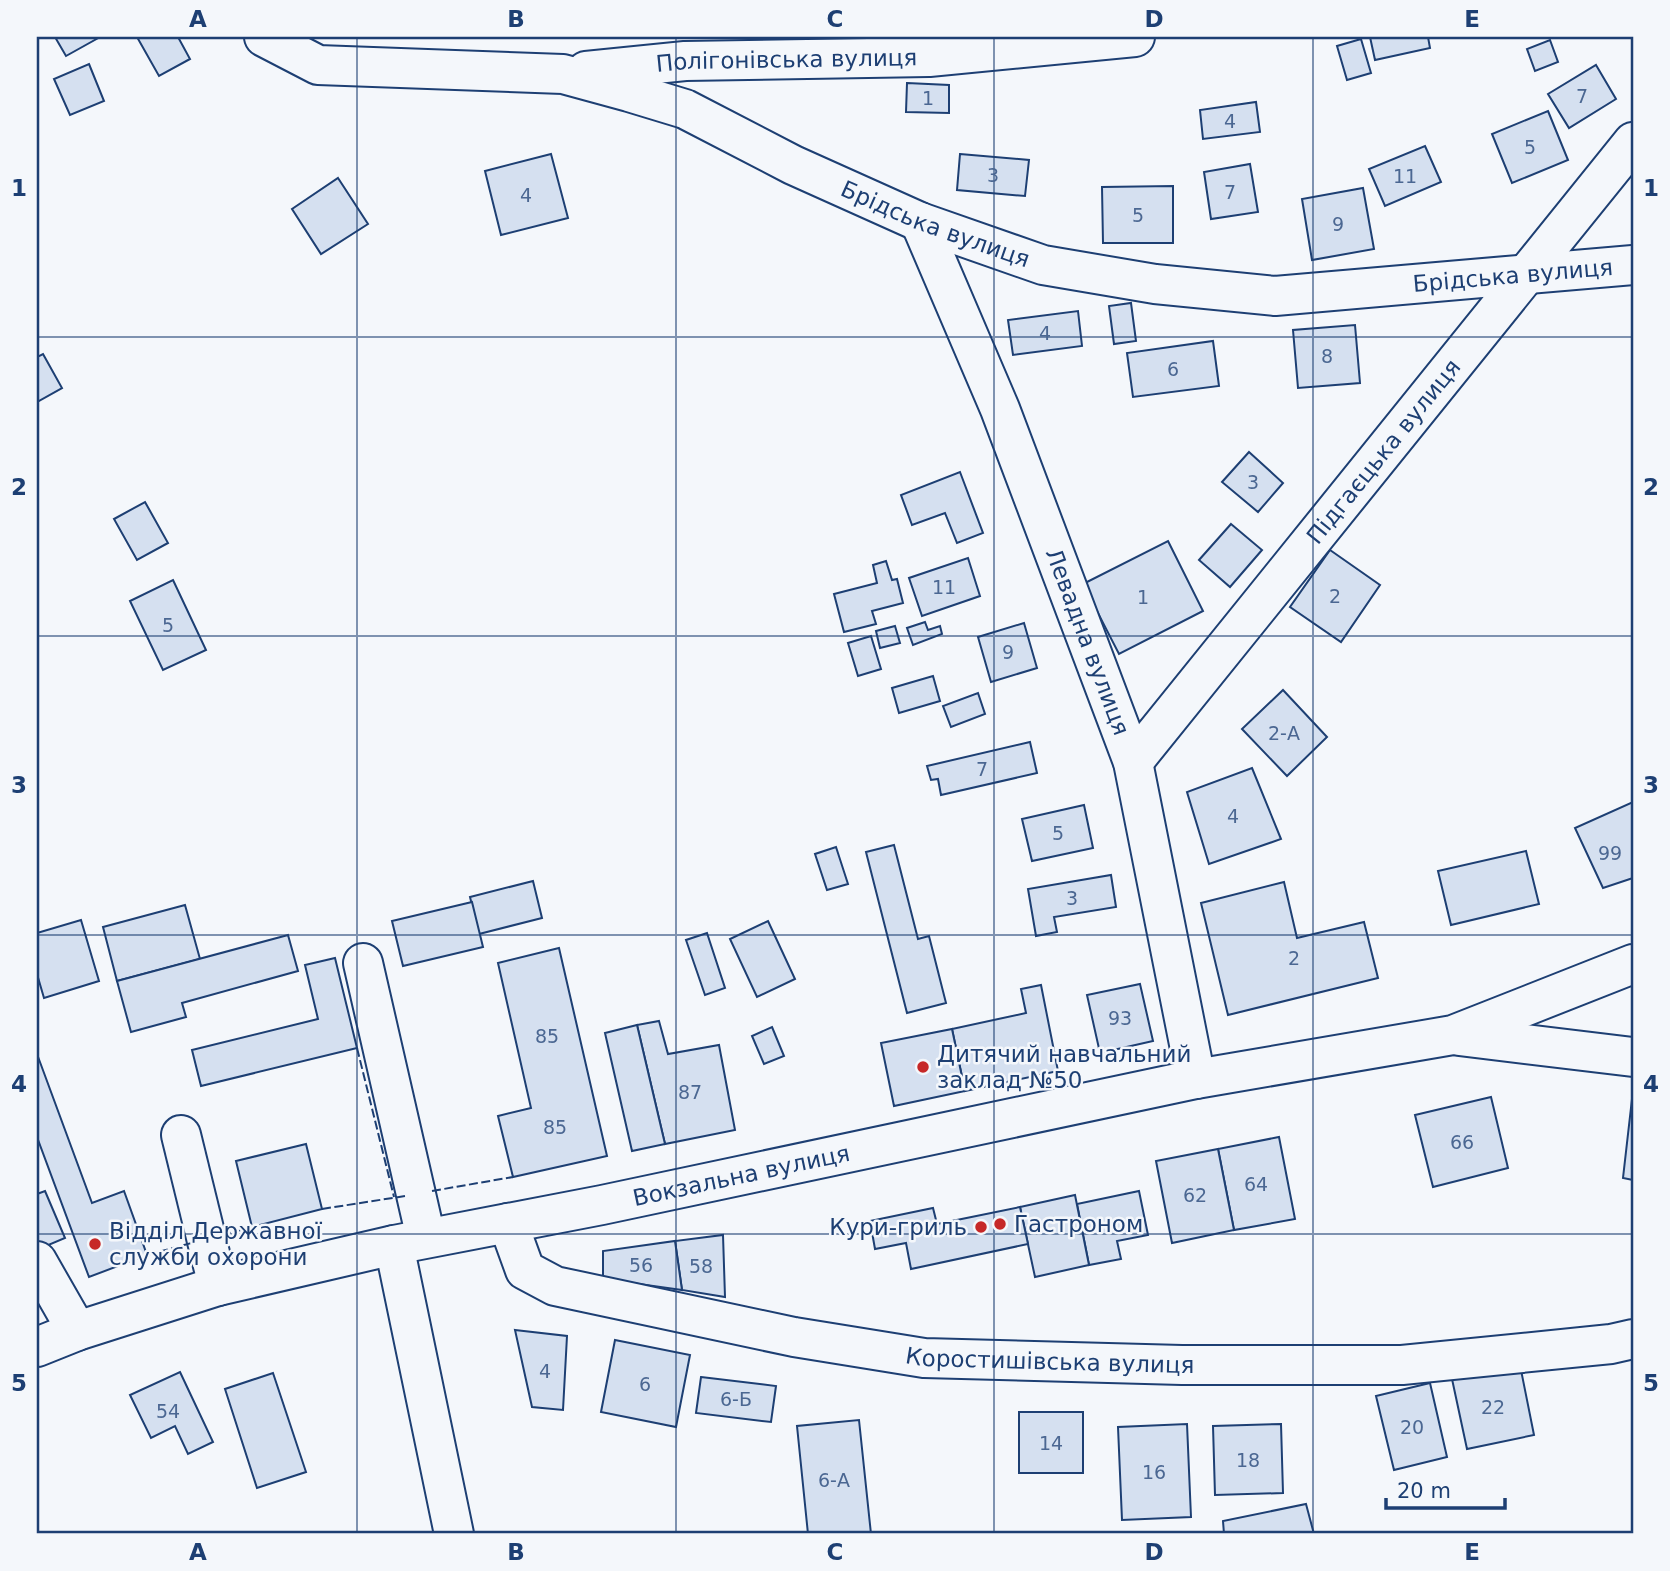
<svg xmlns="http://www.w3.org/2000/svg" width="1670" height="1571" viewBox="0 0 1670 1571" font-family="'DejaVu Sans',sans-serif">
<rect width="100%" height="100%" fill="#f4f7fb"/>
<!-- building -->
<g fill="#d5e0f0" stroke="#1d3f73" stroke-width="2">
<path d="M55,37H100L66,56Z"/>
<path d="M137,37H178L190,59L159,76Z"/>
<path d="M1370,37H1428L1430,48L1375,60Z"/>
<path d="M1361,39L1371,73L1347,80L1337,46Z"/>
<path d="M1550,40L1558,62L1535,71L1527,49Z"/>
<path d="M89,64L104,101L70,115L54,79Z"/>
<path d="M1596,65L1616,99L1569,128L1548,94Z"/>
<path d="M907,83L949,85V113L906,112Z"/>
<path d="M1256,102L1260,132L1203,139L1200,110Z"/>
<path d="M1548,111L1568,160L1512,183L1492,134Z"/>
<path d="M1425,146L1441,182L1385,206L1369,169Z"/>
<path d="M551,154L568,218L501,235L485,171Z"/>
<path d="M960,154L1029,160L1025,196L957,190Z"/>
<path d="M1250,164L1258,212L1211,219L1204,172Z"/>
<path d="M338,178L368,224L321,254L292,209Z"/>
<path d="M1173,186V243H1103L1102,187Z"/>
<path d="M1363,188L1374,249L1312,260L1302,199Z"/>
<path d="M1131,303L1136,341L1114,344L1109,306Z"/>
<path d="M1078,311L1082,346L1013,355L1008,320Z"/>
<path d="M1355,325L1360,383L1298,388L1293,330Z"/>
<path d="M1213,341L1219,386L1133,397L1127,353Z"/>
<path d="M43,354L62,388L37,402V357Z"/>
<path d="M1249,452L1283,483L1258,512L1222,482Z"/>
<path d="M960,472L983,533L957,543L945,513L912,525L901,495Z"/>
<path d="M145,502L168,543L137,560L114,519Z"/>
<path d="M1231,524L1262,550L1230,587L1199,560Z"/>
<path d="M1168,541L1203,611L1119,654L1083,584Z"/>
<path d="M1330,550L1380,585L1341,642L1290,607Z"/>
<path d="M968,558L980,596L922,616L909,578Z"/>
<path d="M886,561L892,580L897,579L903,603L872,611L876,624L844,632L834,594L877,583L873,565Z"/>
<path d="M173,580L206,650L163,670L130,601Z"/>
<path d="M925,622L928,630L940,626L942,634L913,645L907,628Z"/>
<path d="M1024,623L1037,668L991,682L978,637Z"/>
<path d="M895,626L900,643L880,648L876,631Z"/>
<path d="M871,636L881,669L858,676L848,643Z"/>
<path d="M933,676L940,701L899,713L892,688Z"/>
<path d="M1283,690L1327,737L1287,776L1242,729Z"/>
<path d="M978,693L985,714L951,727L943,706Z"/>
<path d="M1030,742L1037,773L941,795L938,779L931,780L927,766Z"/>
<path d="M1252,768L1281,839L1209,864L1187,792Z"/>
<path d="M1633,802V878L1603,888L1575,828Z"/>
<path d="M1084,805L1093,848L1032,861L1022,819Z"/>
<path d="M894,845L918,939L929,936L946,1003L907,1013L866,852Z"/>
<path d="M836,847L848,884L827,890L815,854Z"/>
<path d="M1526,851L1539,904L1451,925L1438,871Z"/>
<path d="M1111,875L1116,907L1054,917L1057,932L1036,936L1028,889Z"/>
<path d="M533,881L542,918L479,934L470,897Z"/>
<path d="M1284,882L1297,938L1364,922L1378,978L1228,1015L1201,903Z"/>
<path d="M472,902L483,947L403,966L392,921Z"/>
<path d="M185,905L200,959L117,981L103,927Z"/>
<path d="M81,920L99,981L44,998L37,974V933Z"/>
<path d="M768,921L795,979L757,997L730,939Z"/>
<path d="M707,933L725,988L705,995L686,940Z"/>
<path d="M288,935L298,971L182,1003L186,1017L131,1032L117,981Z"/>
<path d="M559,948L607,1156L513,1177L498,1116L531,1108L498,963Z"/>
<path d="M335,958L357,1048L201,1086L192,1050L318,1019L305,965Z"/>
<path d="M1140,984L1153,1041L1100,1053L1087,995Z"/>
<path d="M1041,985L1058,1071L965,1091L952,1029L1026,1013L1021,989Z"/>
<path d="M659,1021L668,1054L719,1045L735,1130L665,1144L637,1025Z"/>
<path d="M637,1025L665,1144L632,1151L605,1033Z"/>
<path d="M772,1027L784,1056L764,1064L752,1036Z"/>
<path d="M952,1029L965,1091L894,1106L881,1043Z"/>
<path d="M37,1054L92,1203L124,1191L147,1255L89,1277L37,1137Z"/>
<path d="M1491,1097L1508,1168L1433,1187L1415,1115Z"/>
<path d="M1632,1099H1633V1180L1623,1178Z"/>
<path d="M1279,1137L1295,1219L1234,1230L1218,1149Z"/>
<path d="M306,1144L322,1209L252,1227L236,1161Z"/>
<path d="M1218,1149L1234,1230L1172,1243L1156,1161Z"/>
<path d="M45,1191L65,1238L39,1249L37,1243V1194Z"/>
<path d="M1139,1191L1148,1235L1117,1241L1121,1259L1089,1265L1077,1204Z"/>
<path d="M1075,1195L1089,1265L1035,1277L1020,1207Z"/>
<path d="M1020,1207L1028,1244L911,1269L906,1243L875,1249L870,1221L933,1208L937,1224Z"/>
<path d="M723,1235L725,1297L682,1290L675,1241Z"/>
<path d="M675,1241L682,1290L603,1279V1251Z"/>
<path d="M515,1330L567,1336L563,1410L532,1407Z"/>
<path d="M615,1340L690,1355L676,1427L601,1412Z"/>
<path d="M1520,1365L1534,1435L1467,1449L1452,1379Z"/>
<path d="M180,1372L213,1442L188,1454L175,1426L151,1438L130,1395Z"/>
<path d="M273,1373L306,1472L257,1488L225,1389Z"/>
<path d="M701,1377L776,1386L771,1422L696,1413Z"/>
<path d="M1430,1383L1447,1457L1394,1470L1376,1396Z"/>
<rect x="1019" y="1412" width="64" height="61"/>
<path d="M859,1420L871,1534H808L797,1426Z"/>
<path d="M1187,1424L1191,1517L1122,1520L1118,1427Z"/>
<path d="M1281,1424L1283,1493L1215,1495L1213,1426Z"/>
<path d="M1306,1504L1314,1534H1224L1223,1521Z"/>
</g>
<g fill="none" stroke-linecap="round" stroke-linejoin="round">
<defs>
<g id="minor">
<path id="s1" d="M264,37L318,65L563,74L629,92L685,109L793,165L920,222L1043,265L1155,284L1275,296L1633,265"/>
<path id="s2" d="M586,71L685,61L929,57L1135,37"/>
<path id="s3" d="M920,222L1000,409L1133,762L1196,1079"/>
<path id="s4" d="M1133,762L1633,142"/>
<path d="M363,963L426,1238"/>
<path d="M181,1135L218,1286"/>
<path id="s5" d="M508,1223L525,1270L555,1286L794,1337L924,1358L1182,1365H1402L1611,1344L1633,1339"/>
<path d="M394,1245L454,1534"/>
<path d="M37,1261L77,1331"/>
</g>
<g id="major">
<path d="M1459,1036L1633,1057"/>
<path id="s6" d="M37,1347L77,1331L218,1286L394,1245L602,1205L1196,1079L1453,1035L1633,964"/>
</g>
</defs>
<!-- minor casing -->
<use href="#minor" stroke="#1d3f73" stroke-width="42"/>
<!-- major casing -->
<use href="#major" stroke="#1d3f73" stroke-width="42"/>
<!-- minor -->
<use href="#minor" stroke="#f4f7fb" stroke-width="38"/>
<!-- major -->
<use href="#major" stroke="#f4f7fb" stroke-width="38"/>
<!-- fence -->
<g stroke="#1d3f73" stroke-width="2" stroke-dasharray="9 3.5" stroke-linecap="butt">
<path d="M357,1048L394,1197"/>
<path d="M432,1191L513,1177"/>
<path d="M322,1209L405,1196"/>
<path d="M222,1235L252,1227"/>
<path d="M147,1255L195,1242"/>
</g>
</g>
<!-- grid -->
<path fill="none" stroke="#1d3f73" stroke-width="2" stroke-opacity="0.55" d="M357,37V1534M676,37V1534M994,37V1534M1313,37V1534M37,337H1633M37,636H1633M37,935H1633M37,1234H1633"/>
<!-- markers -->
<g fill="#c62828" stroke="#f4f7fb" stroke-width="2.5">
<circle cx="923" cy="1067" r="7"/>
<circle cx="1000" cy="1224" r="7"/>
<circle cx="981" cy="1227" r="7"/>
<circle cx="95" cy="1244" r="7"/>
</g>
<g text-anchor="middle" stroke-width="5" stroke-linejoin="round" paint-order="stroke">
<!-- number labels -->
<g font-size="19" fill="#4b6792">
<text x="1582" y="103">7</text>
<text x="928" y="105">1</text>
<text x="1230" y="128">4</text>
<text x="1530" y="154">5</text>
<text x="993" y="182">3</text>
<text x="1405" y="183">11</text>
<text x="1230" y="199">7</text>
<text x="526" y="202">4</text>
<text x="1138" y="222">5</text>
<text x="1338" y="231">9</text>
<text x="1045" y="340">4</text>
<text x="1327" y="363">8</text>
<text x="1173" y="376">6</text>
<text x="1253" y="489">3</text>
<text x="944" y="594">11</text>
<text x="1335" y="603">2</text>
<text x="1143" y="604">1</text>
<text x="168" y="632">5</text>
<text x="1008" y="659">9</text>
<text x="1284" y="740">2-А</text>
<text x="982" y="776">7</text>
<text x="1233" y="823">4</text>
<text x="1058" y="840">5</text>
<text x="1610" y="860">99</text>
<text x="1072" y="905">3</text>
<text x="1294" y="965">2</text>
<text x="1120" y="1025">93</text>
<text x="547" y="1043">85</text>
<text x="690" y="1099">87</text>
<text x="555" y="1134">85</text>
<text x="1462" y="1149">66</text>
<text x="1256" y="1191">64</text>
<text x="1195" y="1202">62</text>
<text x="641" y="1272">56</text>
<text x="701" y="1273">58</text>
<text x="545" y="1378">4</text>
<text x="645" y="1391">6</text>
<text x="736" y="1406">6-Б</text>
<text x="1493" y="1414">22</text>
<text x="168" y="1418">54</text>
<text x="1412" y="1434">20</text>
<text x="1051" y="1450">14</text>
<text x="1248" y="1467">18</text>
<text x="1154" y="1479">16</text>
<text x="834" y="1487">6-А</text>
</g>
<!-- street labels -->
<g font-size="23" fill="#1d3f73" stroke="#f4f7fb">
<text dy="8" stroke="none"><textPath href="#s2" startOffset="201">Полігонівська вулиця</textPath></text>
<text dy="8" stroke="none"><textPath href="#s1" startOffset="709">Брідська вулиця</textPath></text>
<text dy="8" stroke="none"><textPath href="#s1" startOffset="1297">Брідська вулиця</textPath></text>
<text dy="8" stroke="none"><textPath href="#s4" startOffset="399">Підгаєцька вулиця</textPath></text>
<text dy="8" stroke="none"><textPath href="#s3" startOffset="452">Левадна вулиця</textPath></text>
<text dy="8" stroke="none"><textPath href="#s6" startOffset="726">Вокзальна вулиця</textPath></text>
<text dy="8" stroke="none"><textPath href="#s5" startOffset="586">Коростишівська вулиця</textPath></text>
</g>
<!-- poi labels -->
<g font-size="23" fill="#1d3f73" stroke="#f4f7fb" text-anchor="start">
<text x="937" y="1062">Дитячий навчальний<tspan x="937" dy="26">заклад №50</tspan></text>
<text x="1014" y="1232">Гастроном</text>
<text x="967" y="1235" text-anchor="end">Кури-гриль</text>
<text x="109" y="1239">Відділ Державної<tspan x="109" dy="26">служби охорони</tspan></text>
</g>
</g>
<!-- border -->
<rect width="1670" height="1571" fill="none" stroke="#f4f7fb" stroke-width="77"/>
<!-- scale -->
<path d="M1386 1498v10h119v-10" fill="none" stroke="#1d3f73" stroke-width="3.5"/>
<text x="1397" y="1498" font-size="21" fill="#1d3f73" stroke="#f4f7fb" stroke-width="5" paint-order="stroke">20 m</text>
<rect x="38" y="38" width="1594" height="1494" fill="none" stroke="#1d3f73" stroke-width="2.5"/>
<g font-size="23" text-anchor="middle" font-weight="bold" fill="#1d3f73">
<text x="198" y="27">A</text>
<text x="516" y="27">B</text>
<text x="835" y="27">C</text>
<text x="1154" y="27">D</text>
<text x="1472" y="27">E</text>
<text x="19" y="196">1</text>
<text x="1651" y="196">1</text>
<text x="19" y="495">2</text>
<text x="1651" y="495">2</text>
<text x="19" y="793">3</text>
<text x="1651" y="793">3</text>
<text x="19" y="1092">4</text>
<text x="1651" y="1092">4</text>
<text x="19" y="1391">5</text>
<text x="1651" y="1391">5</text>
<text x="198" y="1560">A</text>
<text x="516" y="1560">B</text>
<text x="835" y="1560">C</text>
<text x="1154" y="1560">D</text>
<text x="1472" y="1560">E</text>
</g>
</svg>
